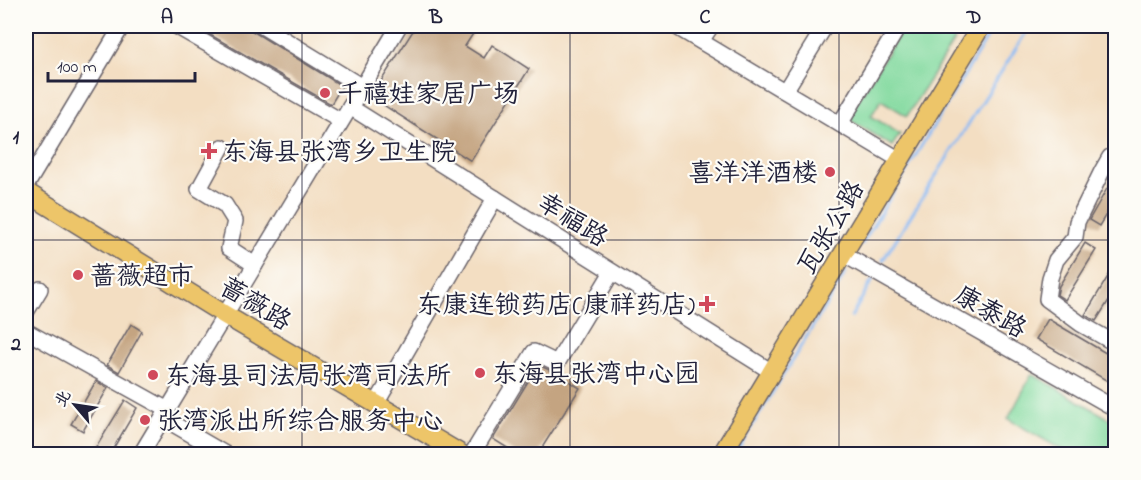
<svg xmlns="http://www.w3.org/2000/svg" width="1141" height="480" viewBox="0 0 1141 480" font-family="'Indie Flower','LXGW WenKai TC',sans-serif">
<rect width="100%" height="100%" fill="#fdfcf7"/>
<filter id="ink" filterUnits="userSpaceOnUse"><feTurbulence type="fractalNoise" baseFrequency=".0167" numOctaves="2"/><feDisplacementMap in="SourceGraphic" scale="12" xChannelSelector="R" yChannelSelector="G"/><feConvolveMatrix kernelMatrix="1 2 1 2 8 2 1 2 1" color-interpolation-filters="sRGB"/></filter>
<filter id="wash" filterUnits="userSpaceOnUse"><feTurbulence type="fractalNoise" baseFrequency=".008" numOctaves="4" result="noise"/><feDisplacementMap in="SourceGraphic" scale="24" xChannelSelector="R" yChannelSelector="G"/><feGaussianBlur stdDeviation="1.35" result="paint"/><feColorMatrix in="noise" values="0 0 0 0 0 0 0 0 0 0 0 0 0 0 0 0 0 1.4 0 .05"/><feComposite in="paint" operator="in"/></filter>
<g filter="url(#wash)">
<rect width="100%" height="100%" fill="#f3dec2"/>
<!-- green -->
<g fill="#81d99e" stroke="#527e6c" stroke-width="1.5">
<path d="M904,26H963L907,116L881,100L871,116L900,134L892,146L847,118Z"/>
<path d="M1032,374L1115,422V454H1069L1008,419Z"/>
</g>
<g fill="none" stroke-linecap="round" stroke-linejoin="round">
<!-- stream -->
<g stroke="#87b9f4" stroke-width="3">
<path d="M862,244L994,26"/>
<path d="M883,260L1030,26"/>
<path d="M851,317L873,279"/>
<path d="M735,454L846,272"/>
</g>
</g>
<g id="blocks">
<!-- building -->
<g fill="#c4a481">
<path d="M195,26H244L342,86L331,104Z"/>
<path d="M416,26H478L465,46L484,58L492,45L529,69L471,161L371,97Z"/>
<path d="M1116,173V198L1099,226L1089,220Z"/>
<path d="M1085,243L1096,250L1065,300L1057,295L1059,286Z"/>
<path d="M1116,263V289L1096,321L1085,315Z"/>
<path d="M1048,319L1116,359V386L1036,339Z"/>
<path d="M131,324L142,331L119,372L107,365Z"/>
<path d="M538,365L556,373L580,388L538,454H517L493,439Z"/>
<path d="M96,381L108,388L83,431L71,424Z"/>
<path d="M125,400L137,408L110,454H92Z"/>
</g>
</g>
</g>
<g filter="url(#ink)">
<use href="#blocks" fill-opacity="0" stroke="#6b646a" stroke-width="1.5"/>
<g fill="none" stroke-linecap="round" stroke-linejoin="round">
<defs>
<g id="minor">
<path d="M176,26L341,121"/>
<path d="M262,26L362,87"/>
<path d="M675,26L900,160"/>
<path d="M1109,26L1116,30"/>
<path d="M701,41L711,26"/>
<path d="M785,91L825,26"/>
<path d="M350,107L772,372"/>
<path d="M840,124L899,26"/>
<path d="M222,147L199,189L225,205L235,221L229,248L255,265"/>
<path d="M1116,155L1110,157L1102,171L1077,222L1075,237L1056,260L1050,278L1047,299L1081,324L1116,344"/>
<path d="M26,186L122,26"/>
<path d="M843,254L1116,409"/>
<path d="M26,312L40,289"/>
<path d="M26,331L168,410"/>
<path d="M376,404L495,198"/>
<path d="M163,418L225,454"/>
<path d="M141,454L399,26"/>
<path d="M472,454L534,352L557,363L612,272"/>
</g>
<g id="major">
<path d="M26,192L225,315L461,454"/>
<path d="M722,454L981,26"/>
</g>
</defs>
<!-- minor casing -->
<use href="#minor" stroke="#6b646a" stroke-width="18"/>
<!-- major casing -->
<use href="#major" stroke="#6b646a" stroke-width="21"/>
<!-- minor -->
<use href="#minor" stroke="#fff" stroke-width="15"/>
<!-- major -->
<use href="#major" stroke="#edc569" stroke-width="18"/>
</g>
</g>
<!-- grid -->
<path fill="none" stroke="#22223b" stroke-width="1.5" stroke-opacity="0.55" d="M302,26V454M570,26V454M839,26V454M26,240H1116"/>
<!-- markers -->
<g fill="#d1495b" stroke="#fdfcf7" stroke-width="2">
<circle cx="325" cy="93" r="6"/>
<path d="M206 142h6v6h6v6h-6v6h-6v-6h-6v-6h6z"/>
<circle cx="830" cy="172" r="6"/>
<circle cx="78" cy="275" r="6"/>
<path d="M704 295h6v6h6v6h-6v6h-6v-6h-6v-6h6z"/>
<circle cx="480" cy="373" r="6"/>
<circle cx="153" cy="375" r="6"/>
<circle cx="145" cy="420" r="6"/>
</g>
<g text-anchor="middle" stroke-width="4.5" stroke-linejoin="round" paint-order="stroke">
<!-- poi labels -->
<g font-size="26" fill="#22223b" stroke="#fdfcf7" text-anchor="start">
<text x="337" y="102">千禧娃家居广场</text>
<text x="222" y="160">东海县张湾乡卫生院</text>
<text x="818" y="181" text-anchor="end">喜洋洋酒楼</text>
<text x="90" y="284">蔷薇超市</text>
<text x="695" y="313" text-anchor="end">东康连锁药店(康祥药店)</text>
<text x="492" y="382">东海县张湾中心园</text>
<text x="165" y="384">东海县司法局张湾司法所</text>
<text x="157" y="429">张湾派出所综合服务中心</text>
</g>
<!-- street labels -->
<g font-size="26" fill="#22223b" stroke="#fdfcf7">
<text transform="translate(573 219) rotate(32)" y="9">幸福路</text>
<text transform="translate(830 227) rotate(-59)" y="9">瓦张公路</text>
<text transform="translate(256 303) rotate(31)" y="9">蔷薇路</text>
<text transform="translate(991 311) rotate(30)" y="9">康泰路</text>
</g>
</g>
<!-- margin -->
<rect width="1141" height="480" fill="none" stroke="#fdfcf7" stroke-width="66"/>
<!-- north arrow -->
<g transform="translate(75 405) rotate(299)" stroke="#fdfcf7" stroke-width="4.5" paint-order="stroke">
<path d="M0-4.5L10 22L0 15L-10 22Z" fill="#22223b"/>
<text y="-9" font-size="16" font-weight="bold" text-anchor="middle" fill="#22223b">北</text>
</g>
<!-- scale -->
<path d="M48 72v9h147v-9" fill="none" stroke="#22223b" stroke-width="3"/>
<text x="57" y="72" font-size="18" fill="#22223b" stroke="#fdfcf7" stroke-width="4.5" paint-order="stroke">100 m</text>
<rect x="33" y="33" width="1075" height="414" fill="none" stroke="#22223b" stroke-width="2"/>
<g font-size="20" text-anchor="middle" font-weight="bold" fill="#22223b">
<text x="167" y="23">A</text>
<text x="436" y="23">B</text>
<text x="705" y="23">C</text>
<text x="974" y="23">D</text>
<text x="16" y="143">1</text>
<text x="16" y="350">2</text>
</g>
</svg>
